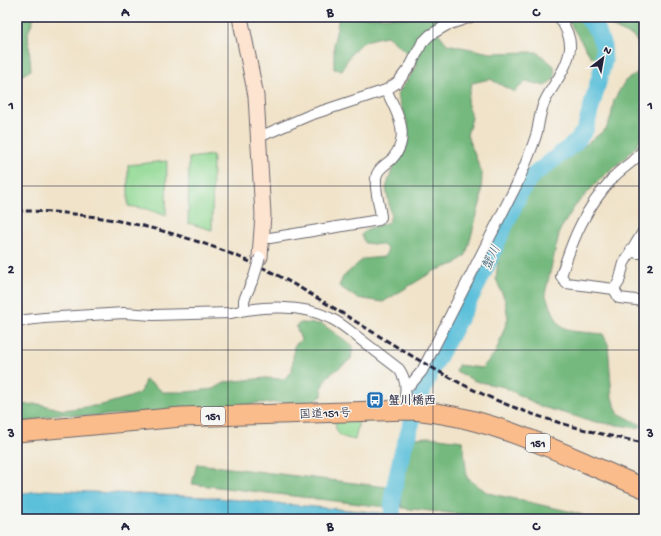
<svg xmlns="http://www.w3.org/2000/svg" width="661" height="536" viewBox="0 0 661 536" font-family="'Gochi Hand','Klee One',sans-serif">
<rect width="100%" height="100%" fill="#f6f6f2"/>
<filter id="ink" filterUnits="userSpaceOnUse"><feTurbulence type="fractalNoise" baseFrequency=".025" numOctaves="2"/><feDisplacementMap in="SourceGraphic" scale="8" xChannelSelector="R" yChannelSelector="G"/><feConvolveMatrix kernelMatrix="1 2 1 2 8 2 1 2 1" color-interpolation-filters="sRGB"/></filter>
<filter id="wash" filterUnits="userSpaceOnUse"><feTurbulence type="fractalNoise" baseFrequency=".012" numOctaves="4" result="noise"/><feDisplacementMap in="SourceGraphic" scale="16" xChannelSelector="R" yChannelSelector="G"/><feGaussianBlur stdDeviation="0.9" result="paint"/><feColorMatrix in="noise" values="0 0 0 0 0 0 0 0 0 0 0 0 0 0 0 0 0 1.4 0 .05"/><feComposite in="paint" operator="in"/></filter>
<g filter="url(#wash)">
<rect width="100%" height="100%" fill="#f0e3c9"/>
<!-- green -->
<g fill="#92d994" stroke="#5a7e68">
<path d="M213,155L212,230L188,223L189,158Z"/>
<path d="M167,161L166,216L147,209L128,206V165Z"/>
<path d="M359,420L355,440C341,437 336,436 335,421Z"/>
</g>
<!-- forest -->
<g fill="#75b97e" stroke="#4c6e5c">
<path d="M17,17H34L28,33L31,70L17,78Z"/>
<path d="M339,17H444L435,29L447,44L490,53L537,52L554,66L555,78L545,86L526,81L514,92L490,79L472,83L467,102L472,118L467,135L482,173L481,200L466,255L455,264L434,271L383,302L357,298L339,286L343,277L363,259L384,257L388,250L383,245L365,243L361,235L367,229L389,222L391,215L386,188L393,167L407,146L408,125L397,95L417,66L409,54L387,36C359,41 356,44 342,70L334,69V42Z"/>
<path d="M566,17H579C588,29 599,42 596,58L591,57Z"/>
<path d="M599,17H644V53L634,37L611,26Z"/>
<path d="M644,57V128L637,146L624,159L604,175L575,206L560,230L545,294L559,325L571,331L603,334L608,344L612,398L618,413L641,425L639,428L596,422L542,407L504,387L475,381L456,371L458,365L482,368L496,352L508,318L505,300L496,279L498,260L528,190L545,176L606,129L611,117L614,100L625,81L639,72Z"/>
<path d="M301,323L322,324L353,346L351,359L327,377L322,386V396L313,402L256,403L244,408L88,416L57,414L17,425V405L39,404L63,410L102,405L130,397L141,392L145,380L154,385L163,392H187L214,389L226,382L266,378L284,379L292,372L294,346L301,340L296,326Z"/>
<path d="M430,437L463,441L467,478L488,493L568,511L597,519H505L402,508L400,491L414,438Z"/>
<path d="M197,464L387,487L385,507L192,484Z"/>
</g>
<!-- water -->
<path fill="#5cc0da" stroke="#3f718a" d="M46,490L206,497L446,519H17V494Z"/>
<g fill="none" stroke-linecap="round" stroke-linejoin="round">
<!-- river -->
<path stroke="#5cc0da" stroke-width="17" d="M392,519L393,493L402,453L419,400L430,373L479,282L521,191L531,177L576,142L585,130L604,61L603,46L598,32L587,17"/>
</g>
</g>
<g filter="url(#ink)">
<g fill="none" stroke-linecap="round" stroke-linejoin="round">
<defs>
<g id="street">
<path d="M259,136L266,134L310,115L386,90L398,82L411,65L422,43L430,35L447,25L471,17"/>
<path d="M644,150H643C635,162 621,168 612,179C585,209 573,238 561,276L566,283L614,289L619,282L624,263L644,230"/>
<path d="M262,237L270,238L379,220L381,217C380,206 373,185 377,174C380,167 387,164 392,159C412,137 397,112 386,90"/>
<path d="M631,250L637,253H644"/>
<path d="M614,289L619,298L644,301"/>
<path d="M244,310V300L254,277"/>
<path d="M17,321L44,318L124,313L153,315L231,313C261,306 302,304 330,318C341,323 350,331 360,339C373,349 386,359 399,369C409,384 405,393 403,410"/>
<path d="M406,387L411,384L422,371L517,184C524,167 532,150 537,132C539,122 540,112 544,103C552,85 568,69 570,48C571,37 565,26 559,17"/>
</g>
<path id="secondary" d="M240,17L256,96L263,215L260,257"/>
<path id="highway" d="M17,432L181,417L409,410C493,415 568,457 644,488"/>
</defs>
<!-- street casing -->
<use href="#street" stroke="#6a666d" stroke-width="12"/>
<!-- secondary casing -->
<use href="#secondary" stroke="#6a666d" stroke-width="17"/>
<!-- highway casing -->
<use href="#highway" stroke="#6a666d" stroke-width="21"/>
<!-- street -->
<use href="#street" stroke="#fff" stroke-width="10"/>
<!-- secondary -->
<use href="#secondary" stroke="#fde4d1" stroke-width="15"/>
<!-- highway -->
<use href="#highway" stroke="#fabc8b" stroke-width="19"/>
<!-- rail -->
<path stroke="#22223b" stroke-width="3" stroke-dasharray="6 3" stroke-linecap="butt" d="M17,211C101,210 204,236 279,276C341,310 400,352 464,385C520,414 582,431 644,443"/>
<defs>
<path id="street-bridge" d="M254,277L260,257"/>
</defs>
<!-- street-bridge casing -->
<use href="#street-bridge" stroke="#6a666d" stroke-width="12" stroke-linecap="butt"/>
<!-- street-bridge -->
<use href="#street-bridge" stroke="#fff" stroke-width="10"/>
</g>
</g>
<!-- grid -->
<path fill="none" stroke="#22223b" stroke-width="1" stroke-opacity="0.55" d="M228,17V519M433,17V519M17,186H644M17,350H644"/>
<!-- icons -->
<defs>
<symbol id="bus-square" viewBox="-11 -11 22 22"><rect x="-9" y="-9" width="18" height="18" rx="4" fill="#1f6fb2" stroke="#f6f6f2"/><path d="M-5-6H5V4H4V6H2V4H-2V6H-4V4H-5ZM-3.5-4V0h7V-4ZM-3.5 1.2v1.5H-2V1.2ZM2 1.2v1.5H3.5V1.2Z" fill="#fff"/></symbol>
</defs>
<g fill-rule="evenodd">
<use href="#bus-square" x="365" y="390" width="20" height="20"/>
</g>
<g text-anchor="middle" stroke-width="3" stroke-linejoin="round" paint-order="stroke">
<!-- shield labels -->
<g fill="#f6f6f2" stroke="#626272" stroke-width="1">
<rect x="201" y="407" width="24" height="18" rx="3"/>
<rect x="526" y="434" width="24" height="18" rx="3"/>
</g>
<g font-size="11" font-weight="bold" fill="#22223b">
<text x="213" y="420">151</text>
<text x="538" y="447">151</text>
</g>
<!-- poi labels -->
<g font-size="12" font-weight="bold" fill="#22223b" stroke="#f6f6f2" text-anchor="start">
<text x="388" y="404">蟹川橋西</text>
</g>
<!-- street labels -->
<g font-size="12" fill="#22223b" stroke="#f6f6f2">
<text transform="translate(325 413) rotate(-2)" y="4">国道151号</text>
</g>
<!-- water labels -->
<g font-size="13" font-style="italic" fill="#365973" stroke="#f6f6f2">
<text transform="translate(490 257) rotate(-65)" y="5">蟹川</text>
</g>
</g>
<!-- margin -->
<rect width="661" height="536" fill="none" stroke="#f6f6f2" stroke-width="44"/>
<!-- north arrow -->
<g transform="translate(603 58) rotate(31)" stroke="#f6f6f2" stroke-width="3" paint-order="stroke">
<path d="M0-3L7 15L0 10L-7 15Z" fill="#22223b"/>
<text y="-6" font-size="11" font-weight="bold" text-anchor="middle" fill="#22223b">N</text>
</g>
<rect x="22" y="22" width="617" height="492" fill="none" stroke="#22223b" stroke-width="1.5"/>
<g font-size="13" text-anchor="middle" font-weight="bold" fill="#22223b">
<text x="125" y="16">A</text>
<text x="330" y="16">B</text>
<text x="536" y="16">C</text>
<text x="11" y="109">1</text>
<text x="650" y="109">1</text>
<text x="11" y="273">2</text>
<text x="650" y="273">2</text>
<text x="11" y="437">3</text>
<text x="650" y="437">3</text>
<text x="125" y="530">A</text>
<text x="330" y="530">B</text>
<text x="536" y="530">C</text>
</g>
</svg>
